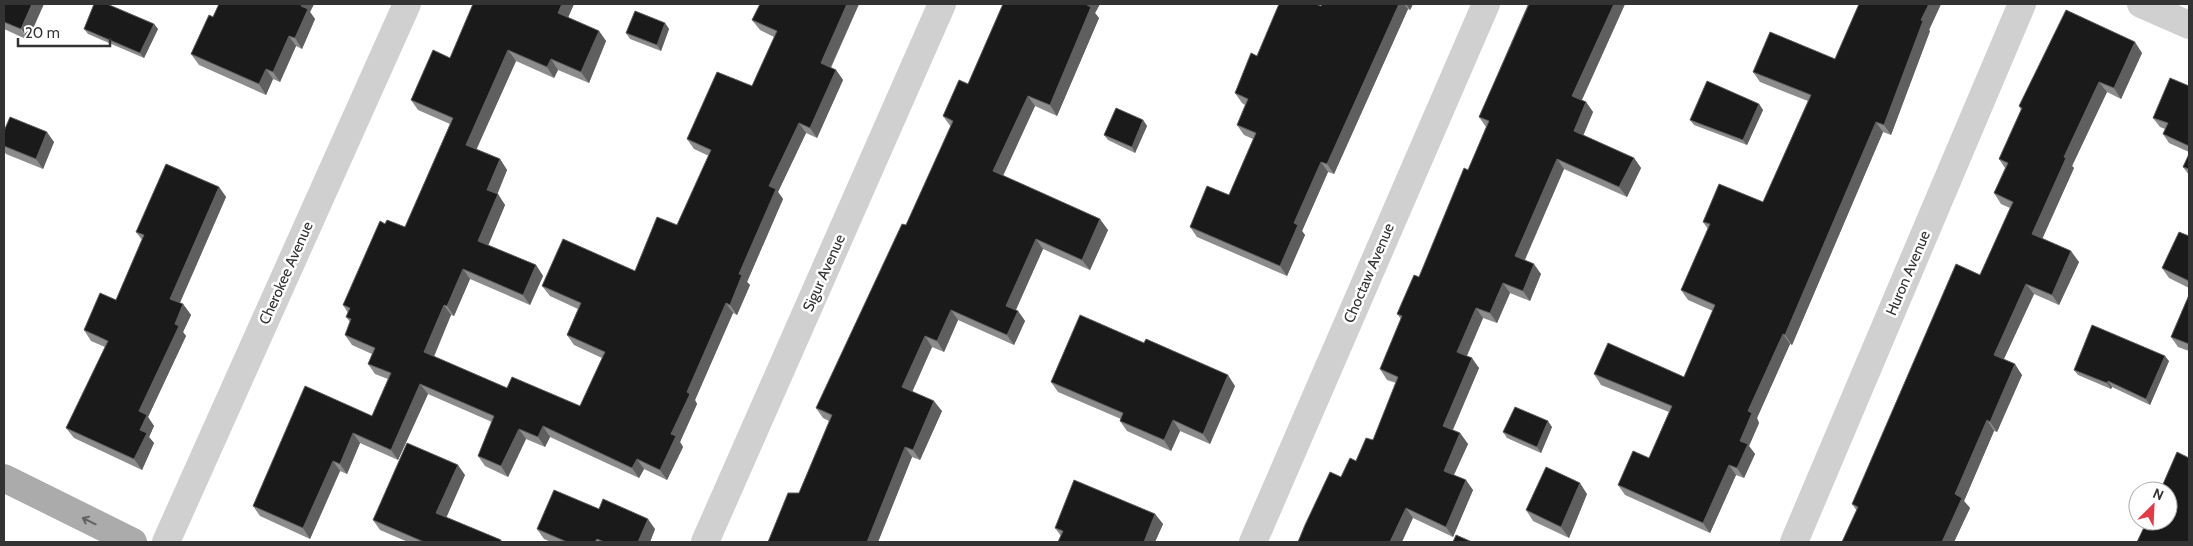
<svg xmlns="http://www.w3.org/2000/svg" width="2193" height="546" viewBox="0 0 2193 546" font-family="Cabin,sans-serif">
<rect width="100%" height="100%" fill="#fff"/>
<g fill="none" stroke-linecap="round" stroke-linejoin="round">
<!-- minor -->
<g stroke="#d0d0d0" stroke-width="28">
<path d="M2141,4L2189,25"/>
<path d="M166,542L407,4"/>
<path d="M705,542L942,4"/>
<path d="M1253,542L1486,4"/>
<path d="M1794,542L2022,4"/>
</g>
<!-- major -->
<path stroke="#ababab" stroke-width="28" d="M4,478L133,542"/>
</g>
<!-- wall -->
<g fill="#8c8c8c">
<path d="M4,4L28,40L4,29Z"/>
<path d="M219,4H314L310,12L315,19L302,49L296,46L280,82L273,79L266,95L199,65L191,54L213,17Z"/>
<path d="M473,4H574L568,18L599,31L606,41L589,83L558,70L554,78L516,61L476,149L500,159L507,170L497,194L505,205L488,245L536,265L543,276L530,305L470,279L454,316L451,315L434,357L507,388L580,406L602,358L574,345L567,335L578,309L550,296L542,286L635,271L677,225L709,156L694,149L687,139L752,86L774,37L760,30L752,20L760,4H859L831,68L836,70L843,80L817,138L806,133L778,192L783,199L747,282L750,285L737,315L733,313L695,400L697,404L680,442L683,447L667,480L644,469L639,478L550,437L545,447L526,439L508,477L485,466L478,456L492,422L428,394L398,460L360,443L347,474L340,471L310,539L260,516L253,506L372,416L388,379L375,374L368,364L372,354L352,345L345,335L350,322L346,317L348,313L343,305L385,224L405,227L450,124L418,110L411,100L450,58Z"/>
<path d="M1003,4H1100L1095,13L1099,18L1057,116L1035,106L1003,176L1108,230L1090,270L1043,249L1016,310L1018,311L1025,321L1014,345L958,320L944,352L932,347L912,391L942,411L920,460L912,457L878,542H768L799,493L829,421L823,418L816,408L906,225L951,127L943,116L968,84Z"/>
<path d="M1323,4H1413L1410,10L1408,9L1334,174L1328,172L1302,231L1305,235L1287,276L1197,237L1190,227L1229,195L1253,139L1244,135L1237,125L1245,105L1242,103L1235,93L1321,6Z"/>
<path d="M1528,4H1625L1582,100L1586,102L1593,112L1583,135L1634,158L1641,168L1627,197L1564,169L1525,260L1541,274L1530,301L1510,293L1497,323L1483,318L1467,356L1479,368L1453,430L1460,433L1468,444L1454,475L1473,490L1453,537L1413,518L1341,477L1356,461L1373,440L1396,383L1387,380L1380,369L1401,319L1397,314L1419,277L1468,170L1486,127L1479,117Z"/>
<path d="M1859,4H1941L1929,30L1930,31L1891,135L1883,132L1792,345L1790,344L1757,418L1759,423L1749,446L1755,454L1744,478L1736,475L1710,533L1625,495L1618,485L1649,458L1669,412L1601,385L1594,374L1684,377L1713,311L1688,300L1681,290L1708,229L1703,222L1763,202L1808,101L1760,82L1753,72L1835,59Z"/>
<path d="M665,23L669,29L661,51L630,39L626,33Z"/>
<path d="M154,24L158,29L144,58L88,34L84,29Z"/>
<path d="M2142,53L2121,99L2107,92L2072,166L2074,168L2042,238L2079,262L2059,305L2034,294L2004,359L2022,375L1997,432L1994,431L1964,501L1970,508L1954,542H1842L1857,511L1852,504L1980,275L2010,208L2001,204L1994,193L2005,168L1999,159L2021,110L2019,106Z"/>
<path d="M2189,86V152L2169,143L2163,134L2165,129L2160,127L2153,118Z"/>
<path d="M1759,104L1763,110L1747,145L1694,125L1690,120Z"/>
<path d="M1143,120L1147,126L1135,153L1108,140L1104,135Z"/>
<path d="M4,131L54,142L43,169L6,154L4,151Z"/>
<path d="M2189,154V175L2183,167Z"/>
<path d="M219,187L226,197L180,303L183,304L191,315L183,332L186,336L148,417L154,426L149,437L154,443L142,470L74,438L66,428L105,347L91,341L84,330L116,300L142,240L136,232Z"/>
<path d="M2189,236V288L2169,278L2162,268Z"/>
<path d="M2189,295V351L2178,347L2171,337Z"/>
<path d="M2169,361L2150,405L2112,387L2111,389L2078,375L2074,370Z"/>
<path d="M1051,382L1235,386L1210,444L1180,431L1171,451L1127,431L1120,421L1121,419L1058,392Z"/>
<path d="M1552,427L1541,453L1507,438L1503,432Z"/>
<path d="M465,475L446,517L501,540L503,542H408L380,530L373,520Z"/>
<path d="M1587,494L1569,538L1533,521L1526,510Z"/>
<path d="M599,509L655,529L650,542H551L544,539L537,529Z"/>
<path d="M1155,514L1163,524L1155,542H1058L1061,536L1055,528Z"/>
</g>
<!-- shaded-wall -->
<g fill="#5f5f5f">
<path d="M32,4H44L28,40L21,29Z"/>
<path d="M302,4H314L310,12L315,19L302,49L295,38Z"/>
<path d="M562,4H574L565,24L558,13Z"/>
<path d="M847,4H859L828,73L821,63Z"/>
<path d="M1088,4H1100L1095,13L1099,18L1057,116L1050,105Z"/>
<path d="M1399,4H1404L1408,9L1334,174L1327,164Z"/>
<path d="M1406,4H1413L1410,10Z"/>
<path d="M1614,4H1625L1579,106L1572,96Z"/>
<path d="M1929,4H1941L1929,30L1930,31L1891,135L1884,125L1921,20Z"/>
<path d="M665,23L669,29L661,51L657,45Z"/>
<path d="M154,24L158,29L144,58L140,53Z"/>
<path d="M599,31L606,41L589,83L581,72Z"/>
<path d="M289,36L296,46L280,82L273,72Z"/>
<path d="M2135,42L2142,53L2121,99L2114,88Z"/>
<path d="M508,50L516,61L474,155L466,145Z"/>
<path d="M551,59L558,70L554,78L547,67Z"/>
<path d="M266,69L273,79L266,95L259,84Z"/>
<path d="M836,70L843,80L817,138L810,128Z"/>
<path d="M2099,82L2107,92L2072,166L2074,168L2040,244L2032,234L2064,157Z"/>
<path d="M1028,96L1035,106L1000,182L993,171Z"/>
<path d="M1586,102L1593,112L1581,141L1574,131Z"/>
<path d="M1759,104L1763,110L1747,145L1743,140Z"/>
<path d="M1143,120L1147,126L1135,153L1132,147Z"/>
<path d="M1876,122L1883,132L1792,345L1785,335Z"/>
<path d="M799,123L806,133L778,192L783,199L747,282L750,285L737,315L730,305L739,274L769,186Z"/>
<path d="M47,132L54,142L43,169L36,159Z"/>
<path d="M1634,158L1641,168L1627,197L1619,187Z"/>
<path d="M500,159L507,170L495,200L487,190Z"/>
<path d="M1557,159L1564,169L1522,266L1515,256Z"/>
<path d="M1321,162L1328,172L1302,231L1305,235L1287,276L1280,266L1294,223Z"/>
<path d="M219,187L226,197L177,309L170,299Z"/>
<path d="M498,194L505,205L486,251L478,241Z"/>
<path d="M1100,219L1108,230L1090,270L1082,260Z"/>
<path d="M1036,239L1043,249L1013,316L1006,306Z"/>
<path d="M2071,251L2079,262L2059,305L2052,295Z"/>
<path d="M1534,264L1541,274L1530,301L1523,291Z"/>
<path d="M536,265L543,276L530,305L523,295Z"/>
<path d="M463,269L470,279L454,316L447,306Z"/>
<path d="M1503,283L1510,293L1497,323L1490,313Z"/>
<path d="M2026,284L2034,294L2001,365L1994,355Z"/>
<path d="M726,303L733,313L695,400L697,404L680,442L683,447L667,480L660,470L671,434L687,392Z"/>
<path d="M183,304L191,315L183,332L186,336L148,417L154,426L149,437L154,443L142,470L134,459L140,430L139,411Z"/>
<path d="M444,305L451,315L431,363L424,352Z"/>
<path d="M1476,308L1483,318L1464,362L1457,352Z"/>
<path d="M951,310L958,320L944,352L937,341Z"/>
<path d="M1018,311L1025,321L1014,345L1007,335Z"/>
<path d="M1783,334L1790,344L1757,418L1759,423L1749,446L1755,454L1744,478L1737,468L1740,441L1748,411Z"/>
<path d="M925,336L932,347L910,397L902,387Z"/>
<path d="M2165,356L2169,361L2150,405L2146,399Z"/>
<path d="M1472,358L1479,368L1450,436L1443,426Z"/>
<path d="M2015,364L2022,375L1997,432L1990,422Z"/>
<path d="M1228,375L1235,386L1210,444L1203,434Z"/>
<path d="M2108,381L2112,387L2111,389L2107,383Z"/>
<path d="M420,384L428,394L398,460L391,450Z"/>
<path d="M934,401L942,411L920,460L913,450Z"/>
<path d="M1173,420L1180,431L1171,451L1164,440Z"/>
<path d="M1987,420L1994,431L1964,501L1970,508L1954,542H1942L1955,494Z"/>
<path d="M1548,421L1552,427L1541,453L1537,447Z"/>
<path d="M543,426L550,437L545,447L538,437Z"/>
<path d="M519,429L526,439L508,477L501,466Z"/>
<path d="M353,433L360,443L347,474L340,464Z"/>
<path d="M1460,433L1468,444L1451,481L1444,471Z"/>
<path d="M905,447L912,457L878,542H867Z"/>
<path d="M637,459L644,469L639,478L632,468Z"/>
<path d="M333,461L340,471L310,539L303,528Z"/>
<path d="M458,465L465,475L444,523L436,513Z"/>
<path d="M1729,465L1736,475L1710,533L1703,523Z"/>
<path d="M1466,480L1473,490L1453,537L1446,527Z"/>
<path d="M1580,483L1587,494L1569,538L1561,527Z"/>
<path d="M1406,508L1413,518L1402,542H1390Z"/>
<path d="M1155,514L1163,524L1155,542H1144Z"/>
<path d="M648,519L655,529L650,542H638Z"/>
</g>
<!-- building -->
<g fill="#1a1a1a" stroke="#5f5f5f">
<path d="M4,4H32L21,29L4,22Z"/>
<path d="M94,4H107L154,24L140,53L84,29Z"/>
<path d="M219,4H302L301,6L308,9L295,38L289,36L273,72L266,69L259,84L191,54L209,15L213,17Z"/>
<path d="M473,4H562L558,13L599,31L581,72L551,59L547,67L508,50L466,145L500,159L487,190L498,194L478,241L536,265L523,295L463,269L447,306L444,305L424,352L507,388L512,377L580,406L605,352L567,335L581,303L542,286L563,239L635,271L657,217L677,225L711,150L687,139L717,72L752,86L777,31L752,20L760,4H847L821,63L836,70L810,128L799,123L769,186L776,189L739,274L742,275L730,305L726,303L687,392L690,394L671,434L676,436L660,470L637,459L632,468L543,426L538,437L519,429L501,466L478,456L494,416L420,384L391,450L353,433L340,464L333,461L303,528L253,506L305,386L372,416L391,373L368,364L375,348L345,335L351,319L346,317L350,308L343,305L380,221L385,224L387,220L405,227L453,118L411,100L433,50L450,58Z"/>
<path d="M1003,4H1088L1087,5L1091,7L1050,105L1028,96L993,171L1100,219L1082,260L1036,239L1006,306L1018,311L1007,335L951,310L937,341L925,336L902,387L934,401L913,450L905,447L867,542H768L788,493H799L832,415L816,408L902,224L906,225L953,121L943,116L959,80L968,84Z"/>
<path d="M1279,4H1316L1321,6L1323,4H1399L1327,164L1321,162L1294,223L1298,225L1280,266L1190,227L1207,186L1229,195L1256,133L1237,125L1248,99L1235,93L1251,53L1257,56Z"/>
<path d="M1529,4H1614L1572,96L1586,102L1574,131L1634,158L1619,187L1557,159L1515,256L1534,264L1523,291L1503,283L1490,313L1476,308L1457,352L1472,358L1443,426L1460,433L1444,471L1466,480L1446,527L1406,508L1390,542H1298L1305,525L1330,472L1341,477L1350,458L1356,461L1366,438L1373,440L1398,377L1380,369L1402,316L1397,314L1414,275L1419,277L1464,168L1468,170L1489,121L1479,117Z"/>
<path d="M1859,4H1929L1921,20L1923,21L1884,125L1876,122L1785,335L1783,334L1748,411L1752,413L1740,441L1748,444L1737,468L1729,465L1703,523L1618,485L1633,451L1649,458L1672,406L1594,374L1608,343L1684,377L1715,305L1681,290L1710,224L1703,222L1719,184L1763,202L1811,95L1753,72L1770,32L1835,59Z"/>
<path d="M2066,10L2135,42L2114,88L2099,82L2064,157L2066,158L2032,234L2071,251L2052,295L2026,284L1994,355L2015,364L1990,422L1987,420L1955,494L1962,498L1942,542H1842L1858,507L1852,504L1956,264L1980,275L2013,202L1994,193L2008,163L1999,159L2022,108L2019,106Z"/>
<path d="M635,11L665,23L657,45L626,33Z"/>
<path d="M2170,78L2189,86V146L2163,134L2168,123L2153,118Z"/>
<path d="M1707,81L1759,104L1743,140L1690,120Z"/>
<path d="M1116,108L1143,120L1132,147L1104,135Z"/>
<path d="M10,117L47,132L36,159L4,146V131Z"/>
<path d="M2189,154V169L2183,167Z"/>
<path d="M166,164L219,187L170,299L183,304L175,324L179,326L139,411L147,415L140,430L147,433L134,459L66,428L108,341L84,330L100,293L116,300L144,235L136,232Z"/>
<path d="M2179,232L2189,236V281L2162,268Z"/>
<path d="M2189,295V344L2171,337Z"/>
<path d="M1080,315L1144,343L1146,339L1228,375L1203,434L1173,420L1164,440L1120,421L1123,413L1051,382Z"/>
<path d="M2092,325L2165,356L2146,399L2108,381L2107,383L2074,370Z"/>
<path d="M1515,407L1548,421L1537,447L1503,432Z"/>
<path d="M407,443L458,465L436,513L501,540L500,542H424L373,520Z"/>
<path d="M2177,452L2189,458V542H2137L2147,521H2168V491H2160Z"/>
<path d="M1546,467L1580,483L1561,527L1526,510Z"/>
<path d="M1074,480L1155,514L1144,542H1058L1063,531L1055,528Z"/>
<path d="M554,490L599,509L603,499L648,519L638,542H604L597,539L595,542H567L537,529Z"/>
<path d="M1456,535L1472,542H1453Z"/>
</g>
<!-- one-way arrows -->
<defs><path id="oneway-shaft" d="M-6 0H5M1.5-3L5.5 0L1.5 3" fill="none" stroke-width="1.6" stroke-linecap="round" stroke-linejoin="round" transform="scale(1.25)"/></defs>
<use stroke="#636363" href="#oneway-shaft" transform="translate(89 521) rotate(-154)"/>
<g text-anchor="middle" stroke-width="5" stroke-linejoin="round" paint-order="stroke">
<!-- street labels -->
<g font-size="15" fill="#333" stroke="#fff">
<text transform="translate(286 273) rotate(-66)" y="5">Cherokee Avenue</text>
<text transform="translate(824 273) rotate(-66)" y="5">Sigur Avenue</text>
<text transform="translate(1369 273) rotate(-67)" y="5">Choctaw Avenue</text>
<text transform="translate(1908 273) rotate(-67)" y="5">Huron Avenue</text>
</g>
</g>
<!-- border -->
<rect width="2193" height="546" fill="none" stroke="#333333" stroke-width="10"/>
<!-- north arrow -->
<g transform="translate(2153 506) rotate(24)"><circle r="24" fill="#ffffff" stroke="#adadad"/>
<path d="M0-4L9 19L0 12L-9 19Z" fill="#e63946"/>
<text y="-8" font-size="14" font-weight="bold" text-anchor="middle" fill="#333333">N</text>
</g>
<!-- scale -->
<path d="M18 38v8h92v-8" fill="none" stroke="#333333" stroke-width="2.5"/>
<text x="25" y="38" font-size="15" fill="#333333" stroke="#ffffff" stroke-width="4" paint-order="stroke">20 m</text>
</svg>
